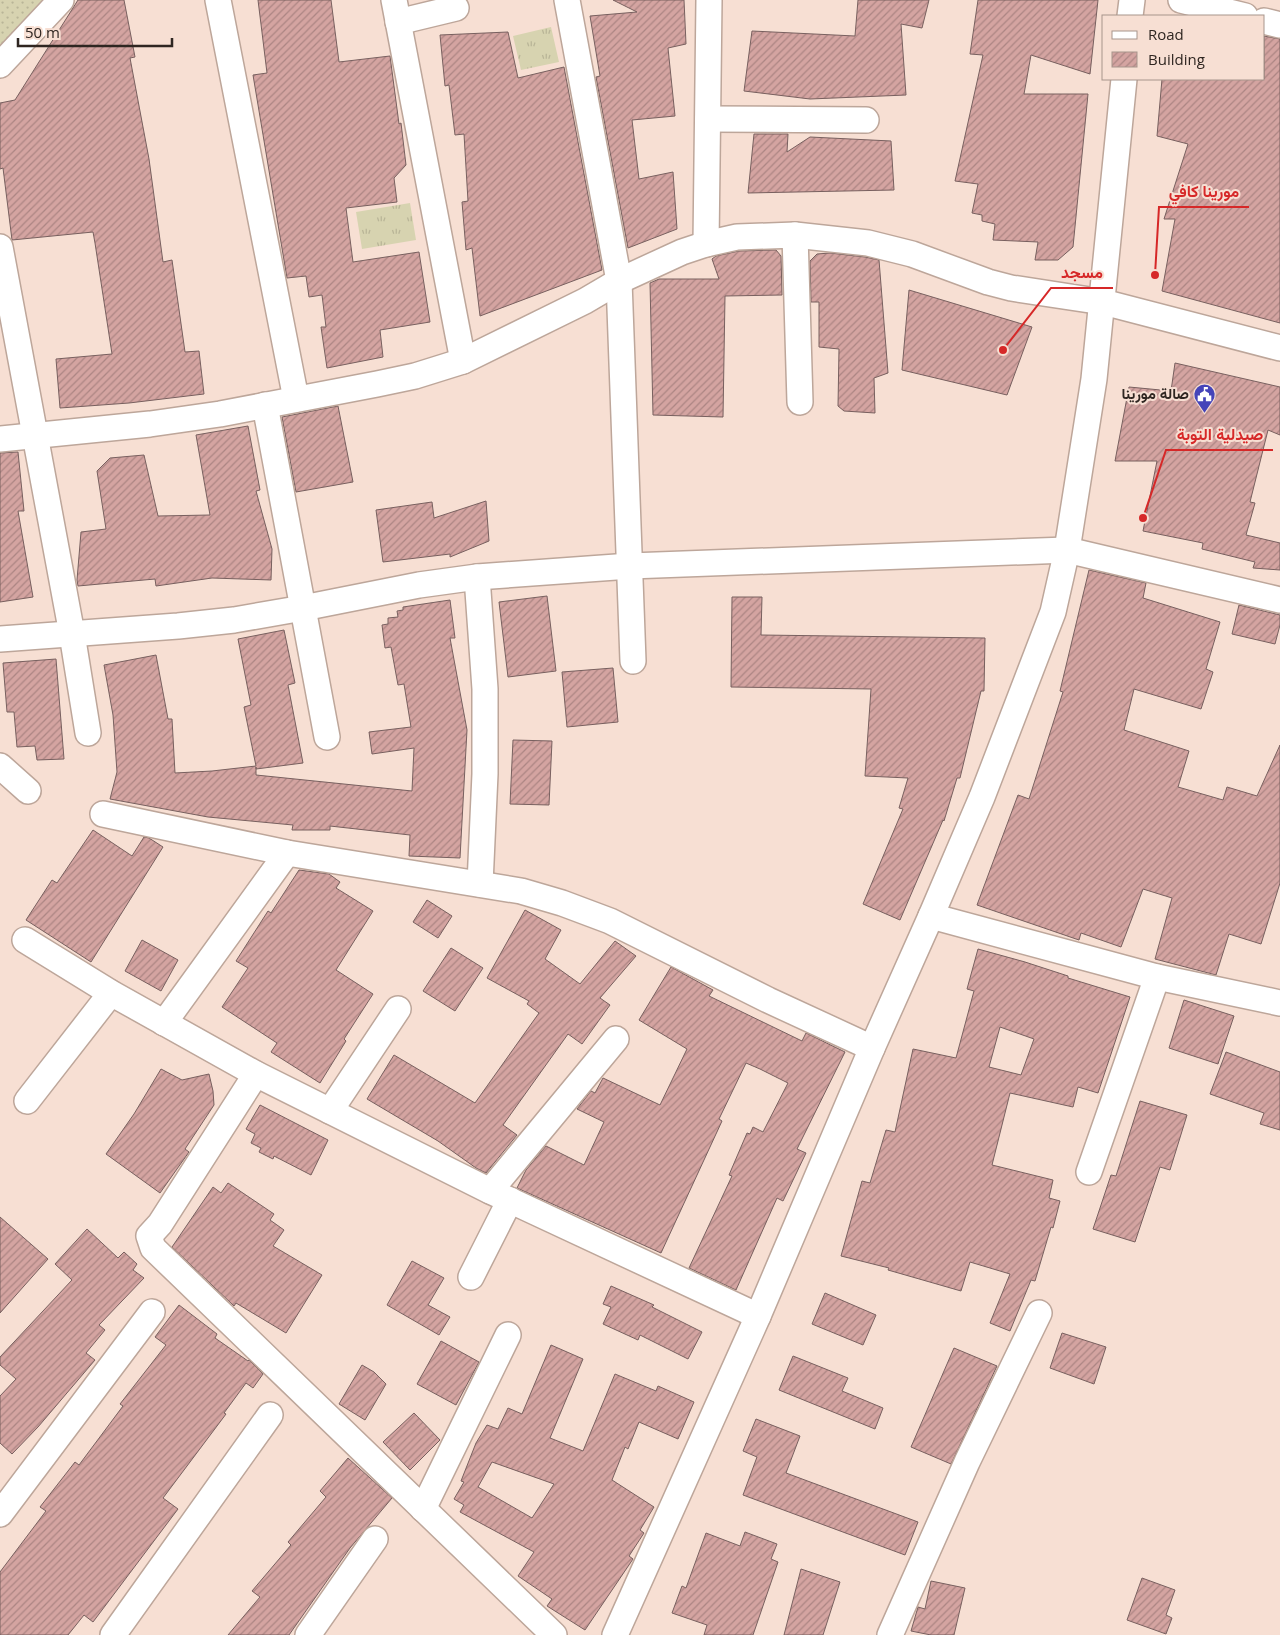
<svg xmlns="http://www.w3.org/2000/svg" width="1280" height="1635" viewBox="0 0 1280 1635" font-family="'Open Sans',Vazirmatn,sans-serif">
<defs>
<pattern id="grass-tufts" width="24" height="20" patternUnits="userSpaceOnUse" patternTransform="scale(1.25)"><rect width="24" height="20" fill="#d7d3b0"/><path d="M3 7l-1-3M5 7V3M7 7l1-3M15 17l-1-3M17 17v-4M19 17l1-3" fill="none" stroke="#b9b597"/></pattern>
<pattern id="park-dots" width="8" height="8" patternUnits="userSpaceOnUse" patternTransform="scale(1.25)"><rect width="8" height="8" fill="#d7d3b0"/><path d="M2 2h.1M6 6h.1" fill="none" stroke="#b9b597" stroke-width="1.8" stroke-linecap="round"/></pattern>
<pattern id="building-hatch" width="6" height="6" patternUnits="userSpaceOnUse" patternTransform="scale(1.25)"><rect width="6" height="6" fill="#d4a4a1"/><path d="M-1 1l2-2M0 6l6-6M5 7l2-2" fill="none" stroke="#ac8583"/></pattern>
</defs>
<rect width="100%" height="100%" fill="#f7dfd3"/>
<!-- grass -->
<g fill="url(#grass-tufts)">
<path d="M551,27L559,62L521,70L513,36Z"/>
<path d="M410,203L416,240L362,249L356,212Z"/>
</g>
<!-- park -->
<path fill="url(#park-dots)" d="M0,0H43L0,47Z"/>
<!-- building -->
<g fill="url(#building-hatch)" stroke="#78605f" fill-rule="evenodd">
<path d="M78,0H124L135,57L130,58L149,159L163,262L172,260L185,352L199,351L204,394L129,403L60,408L56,359L112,354L95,243L93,232L12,240L3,168L0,169V103L15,100Z"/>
<path d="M258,0H331L339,62L390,56L399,124L401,123L406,165L394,178L397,202L346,208L353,262L419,252L430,322L380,330L383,357L327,368L321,327H326L322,295L309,297L306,276L287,278L253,75L267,73Z"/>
<path d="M613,0H684L686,44L668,48L675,116L632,120L639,179L673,172L677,229L628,248L596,77L600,76L590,16L637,12Z"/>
<path d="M858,0H929L922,28L901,24L906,95L810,99L744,91L752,31L855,36Z"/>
<path d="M978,0H1098L1090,74L1031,55L1024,94H1088L1073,247L1058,260H1035L1038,242L993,240L995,224L982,221V215L972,213L978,184L955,181L983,55L970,54Z"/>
<path d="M508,32L518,78L564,67L602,270L480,316L472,248L466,250L462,202L468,201L464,134L455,135L449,85L445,86L440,35Z"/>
<path d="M1264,36L1280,39V323L1162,291L1175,219H1164L1188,144L1157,136L1162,79H1264Z"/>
<path d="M754,134H788L787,152L810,137L891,141L894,190L748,193Z"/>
<path d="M776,250L781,256L782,295L725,296L723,417L653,415L650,283L659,279H719L712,259L716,256L739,251Z"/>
<path d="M830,253L865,257L879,260L888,373L874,378L875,413L844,411L838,406L839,349L819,347V302H811L810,261L817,254Z"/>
<path d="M909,290L1032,327L1007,395L902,370Z"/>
<path d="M1175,363L1280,387V435L1268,430L1250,502L1255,503L1246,535L1280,543V570L1253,568L1255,562L1202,549L1203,543L1143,531L1157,461H1115L1129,387L1171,391Z"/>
<path d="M338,406L353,482L296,492L282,417Z"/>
<path d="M248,426L260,490L256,491L272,549L271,580L212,578L156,586L155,579L78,586L77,580L81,532L106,529L97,471L110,458L144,455L158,516L210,515L196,435Z"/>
<path d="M18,452L24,511H18L33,597L0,602V453Z"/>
<path d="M486,501L489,541L450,557V554L383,562L376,510L432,502L434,518Z"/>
<path d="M1089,570L1146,583L1143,598L1220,622L1206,669L1213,672L1201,709L1134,689L1124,730L1189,751L1178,787L1223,800L1227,787L1257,796L1280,745V883L1261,944L1229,934L1216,975L1155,959L1172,898L1143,889L1121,947L1081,933L1079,940L977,905L1018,795L1029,799L1063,692L1060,691Z"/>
<path d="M547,596L556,671L508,677L499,602Z"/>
<path d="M732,597H762L761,635L985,638L984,691H981L960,778H957L944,821L943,820L900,920L863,904L903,809L899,808L908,778L865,776L871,689L731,687Z"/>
<path d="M450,600L455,638H450L467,730L460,858L409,856L410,835L330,826V830H292L293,825L208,817L110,799L117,772L113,715L104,665L156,655L168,719H172L175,773L212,771L256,766L244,707L251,705L238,639L284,630L295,683L288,685L303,763L256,769V767V775L412,791L414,748L372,754L369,732L411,727L404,684L398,685L391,647L385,648L382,625L388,624V618L398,617L397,611L403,610V607Z"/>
<path d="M1239,605L1280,615V625L1275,644L1232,634Z"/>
<path d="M56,659L64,759L37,760L35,746L17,747L14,712H7L3,663Z"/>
<path d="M613,668L618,722L567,727L562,672Z"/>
<path d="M513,740L552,741L549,805L510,804Z"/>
<path d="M93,830L132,856L144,837L149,838L163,847L91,962L26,920L52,880L57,883Z"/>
<path d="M299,870L329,874L340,882L336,888L373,911L336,970L373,994L344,1039L346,1041L320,1083L271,1052L277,1043L222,1007L248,968L236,961L268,911L271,913Z"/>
<path d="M427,900L452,916L438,938L413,922Z"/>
<path d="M525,910L561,930L545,959L580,984L615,941L636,956L600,998L610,1005L582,1044L568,1034L503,1125L517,1135L486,1173L476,1168L438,1141L367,1099L394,1055L475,1103L539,1013L527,1004L529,1001L487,978Z"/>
<path d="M142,940L178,960L161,991L125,971Z"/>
<path d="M451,948L483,968L455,1011L423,991Z"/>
<path d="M978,949L1025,962L1068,976V978L1130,997L1098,1093L1078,1087L1073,1107L1010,1093L992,1165L1053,1180L1049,1198L1060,1201L1053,1228L1051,1227L1035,1281L1031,1280L1010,1331L990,1323L1010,1274L970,1262L961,1291L888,1270L889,1268L841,1256L862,1181L870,1183L886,1130L895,1132L913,1049L956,1058L974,991L967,989ZM1000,1027L1034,1039L1021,1075L989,1067Z"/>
<path d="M671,967L713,990L709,996L802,1041L806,1033L845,1052L797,1149L806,1153L783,1201L777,1198L736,1290L689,1268L732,1176L729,1175L747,1133L750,1134L753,1127L763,1132L788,1083L760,1069L746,1063L719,1119L722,1121L661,1253L517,1188L526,1170L546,1146L584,1165L604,1122L577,1109L591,1091L595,1093L603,1078L660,1105L687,1049L639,1020Z"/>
<path d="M1184,1000L1234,1016L1218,1064L1169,1048Z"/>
<path d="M1226,1052L1280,1072V1130L1260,1124L1264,1113L1210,1094Z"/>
<path d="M161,1069L182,1080L209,1074L213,1091L214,1105L185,1149L189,1152L160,1193L106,1154L134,1114Z"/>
<path d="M1140,1101L1187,1115L1170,1170L1160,1167L1135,1242L1093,1229L1111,1175L1116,1176Z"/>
<path d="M260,1105L328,1140L311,1175L274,1156L273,1159L259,1152L261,1148L251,1143L255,1134L246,1129Z"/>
<path d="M228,1183L274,1214L270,1220L284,1230L273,1246L322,1275L286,1333L236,1303L234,1306L172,1247L213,1187L221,1193Z"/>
<path d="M0,1217L48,1259L0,1313Z"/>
<path d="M87,1229L118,1258L124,1252L137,1264L133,1270L144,1278L99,1325L105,1330L86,1353L95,1360L38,1427L12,1454L0,1443V1396L16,1379L0,1365V1357L72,1280L55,1264Z"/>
<path d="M412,1261L444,1278L428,1305L450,1317L439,1335L387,1305Z"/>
<path d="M611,1286L654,1305L652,1307L702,1332L688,1359L640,1335L638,1340L603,1324L611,1307L603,1304Z"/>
<path d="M825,1293L876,1315L863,1345L812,1324Z"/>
<path d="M179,1305L217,1334L215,1338L248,1361L249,1360L263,1374L253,1388L246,1383L224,1413L226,1414L163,1498L178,1509L93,1622L84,1615L68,1635H0V1572L46,1511L40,1507L75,1462L79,1465L123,1406L120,1404L166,1345L155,1337Z"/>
<path d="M1062,1333L1106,1347L1094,1384L1050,1368Z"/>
<path d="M441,1341L479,1362L456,1405L417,1384Z"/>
<path d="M551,1345L583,1359L550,1438L583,1451L615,1374L656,1391L658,1386L694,1402L678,1439L639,1422L628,1449L625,1447L612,1480L654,1507L640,1530L644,1533L629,1556L633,1559L585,1630L547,1606L552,1599L518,1576L534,1552L460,1512L464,1505L454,1499L464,1482L461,1481L476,1443L487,1425L498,1429L508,1408L522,1414ZM492,1462L554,1484L532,1518L478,1487Z"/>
<path d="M954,1348L997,1366L951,1464L911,1447Z"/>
<path d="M793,1356L848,1378L842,1391L883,1408L875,1429L779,1390Z"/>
<path d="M362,1365L374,1372L386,1384L365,1420L339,1404Z"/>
<path d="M414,1413L440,1440L410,1470L383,1442Z"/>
<path d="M756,1419L800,1436L786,1473L918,1522L905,1555L743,1495L757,1457L743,1451Z"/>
<path d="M348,1458L392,1498L350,1548L289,1635H228L260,1597L252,1591L291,1545L288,1542L326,1497L320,1491Z"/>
<path d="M745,1532L777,1544L771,1559L778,1562L753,1635H704L707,1625L672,1613L682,1586L686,1588L706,1533L740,1546Z"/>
<path d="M801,1569L840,1582L823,1635H784Z"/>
<path d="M1142,1578L1175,1590L1166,1615L1172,1618L1166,1634L1127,1620Z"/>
<path d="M931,1581L965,1588L954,1635H931L911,1631L918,1607L925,1609Z"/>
</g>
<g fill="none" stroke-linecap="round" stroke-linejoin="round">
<defs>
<g id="minor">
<path d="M218,0L296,399"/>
<path d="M394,0L463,361"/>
<path d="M567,0L619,281L633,661"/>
<path d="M1181,0L1245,16"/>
<path d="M1130,16L1132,0"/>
<path d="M1264,21L1280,25"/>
<path d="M398,22L456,8"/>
<path d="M0,65L61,0"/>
<path d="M708,119L866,120"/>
<path d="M795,235L800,402"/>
<path d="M706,244L709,0"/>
<path d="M0,247L72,634L88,733"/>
<path d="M265,405L327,737"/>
<path d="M0,439L150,424L220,414L377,384L415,376L463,361L585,301L619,281L682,252L706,244L737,237L795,235L868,243L912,254L988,282L1011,288L1103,302L1280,348"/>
<path d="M477,577L485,689V774L480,884"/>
<path d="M0,639L178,626L234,620L303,608L419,585L477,577L630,566L1067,550L1280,600"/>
<path d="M0,766L28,791"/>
<path d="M103,814L287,853L521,891L562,903L610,921L768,1000L872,1048"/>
<path d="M931,916L1157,977L1280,1003"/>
<path d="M25,940L111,993L256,1074L490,1191L758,1316"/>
<path d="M164,1023L287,853"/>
<path d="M256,1074L160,1224L149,1236L153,1248L554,1635"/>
<path d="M27,1101L111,993"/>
<path d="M330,1111L398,1009"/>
<path d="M1089,1172L1157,977"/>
<path d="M490,1191L616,1039"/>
<path d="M471,1277L510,1200"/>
<path d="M423,1509L508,1335"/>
<path d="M0,1514L152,1312"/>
<path d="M113,1635L270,1415"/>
<path d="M308,1635L375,1539"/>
<path d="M615,1635L758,1316L872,1048L931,916L982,797L1053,612L1067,550L1094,379L1124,79"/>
<path d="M890,1635L967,1462L1039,1313"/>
</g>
</defs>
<!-- minor casing -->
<use href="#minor" stroke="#bda69a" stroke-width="28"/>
<!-- minor -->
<use href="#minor" stroke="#fff" stroke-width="25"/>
</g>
<!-- icons -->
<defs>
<symbol id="civic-pin" viewBox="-11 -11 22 30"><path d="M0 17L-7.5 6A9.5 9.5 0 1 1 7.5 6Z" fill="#4544b9" stroke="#f7dfd3"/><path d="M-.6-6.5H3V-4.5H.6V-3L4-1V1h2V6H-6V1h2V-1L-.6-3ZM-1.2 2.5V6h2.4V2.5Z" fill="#fff"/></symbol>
</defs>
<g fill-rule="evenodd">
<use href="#civic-pin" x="1192" y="382" width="25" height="34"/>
</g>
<g text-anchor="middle" stroke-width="4" stroke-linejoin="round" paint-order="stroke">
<!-- poi labels -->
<g font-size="15" font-weight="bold" fill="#2f2621" stroke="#f7dfd3" text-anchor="end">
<text x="1189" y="399">صالة مورينا</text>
</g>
</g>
<!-- callouts -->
<path fill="none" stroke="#d62828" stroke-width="2" d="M1155 275L1159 207H1249M1003 350L1051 288H1113M1143 518L1166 450H1273"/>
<g fill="#d62828" stroke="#f7dfd3" stroke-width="2">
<circle cx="1155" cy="275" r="5"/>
<circle cx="1003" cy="350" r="5"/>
<circle cx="1143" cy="518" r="5"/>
</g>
<g font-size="16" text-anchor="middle" font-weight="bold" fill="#d62828" stroke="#f7dfd3" stroke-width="4" stroke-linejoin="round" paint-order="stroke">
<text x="1204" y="197">مورينا كافي</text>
<text x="1082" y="278">مسجد</text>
<text x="1220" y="440">صيدلية التوبة</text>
</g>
<!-- legend -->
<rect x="1102" y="15" width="162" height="65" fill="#f7dfd3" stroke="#a7958c"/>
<rect x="1112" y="31" width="25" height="8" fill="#ffffff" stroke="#a7958c"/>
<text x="1148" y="40" font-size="15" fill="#2f2621">Road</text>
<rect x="1112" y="52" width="25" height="15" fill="url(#building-hatch)" stroke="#a7958c"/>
<text x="1148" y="65" font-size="15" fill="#2f2621">Building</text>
<!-- scale -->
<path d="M18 38v8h154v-8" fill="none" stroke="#2f2621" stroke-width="2.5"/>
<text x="25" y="38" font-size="15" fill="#2f2621" stroke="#f7dfd3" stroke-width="4" paint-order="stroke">50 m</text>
</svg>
